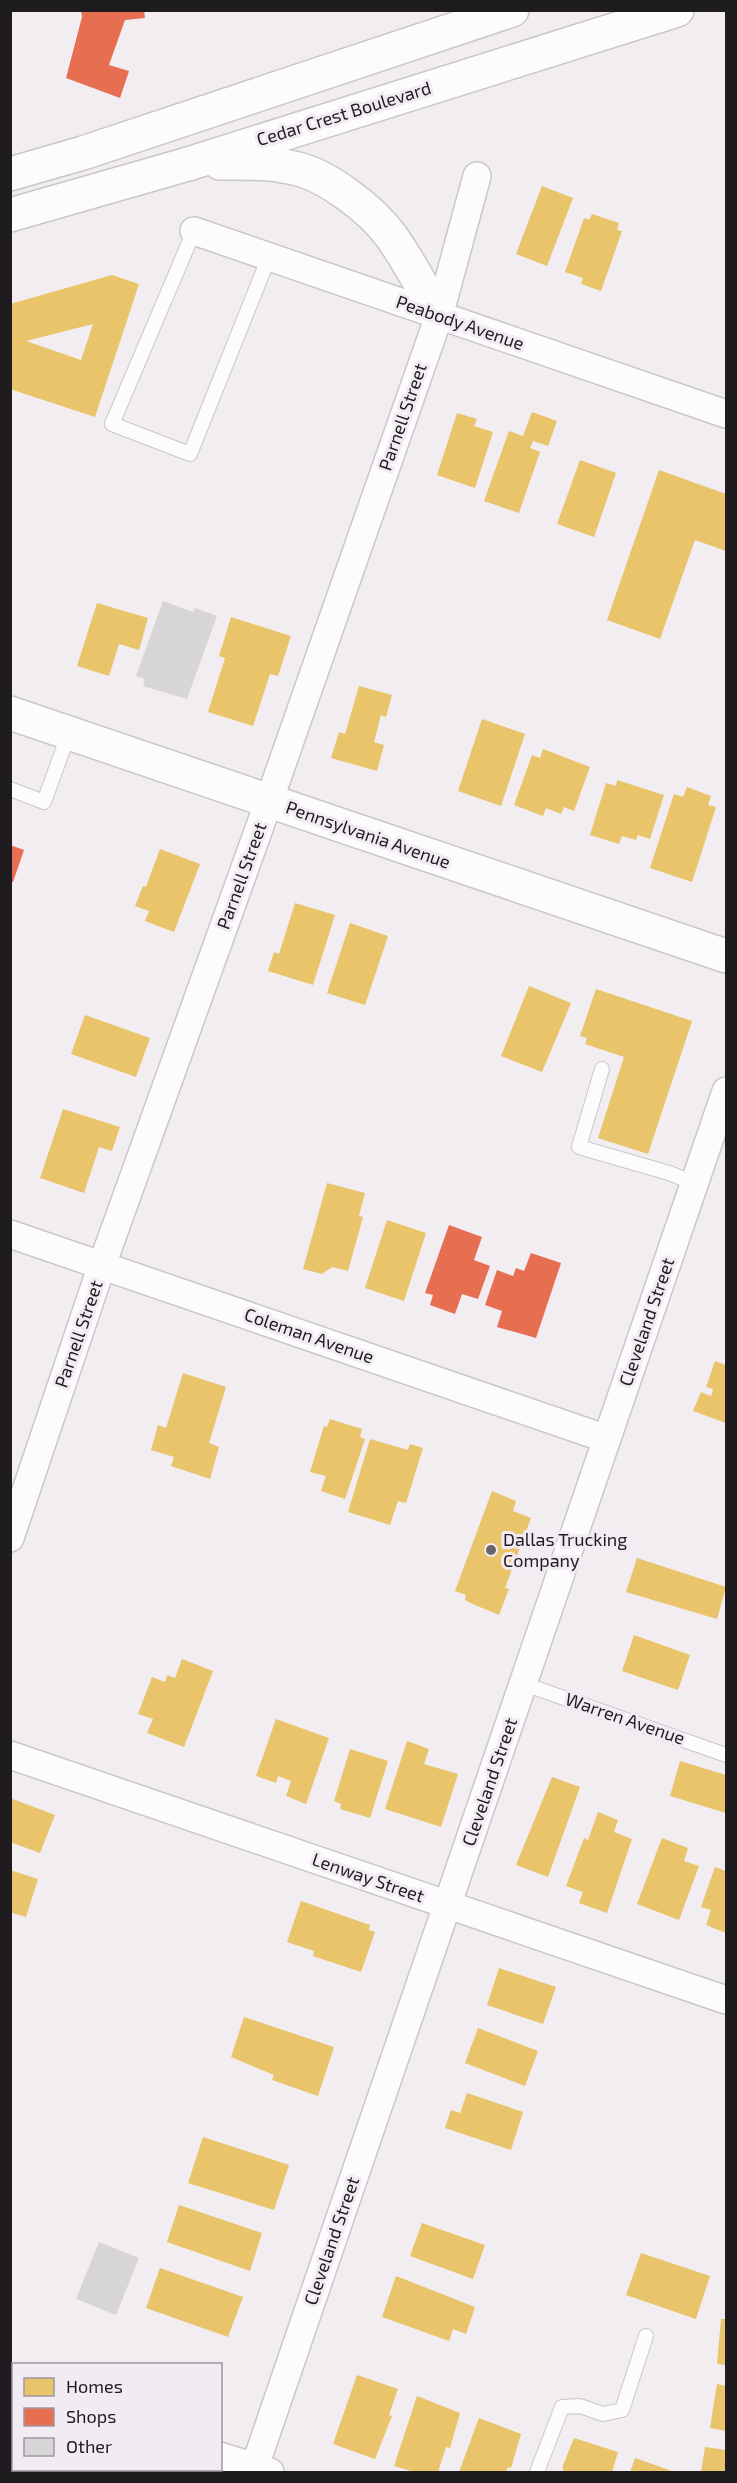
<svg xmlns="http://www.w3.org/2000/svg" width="737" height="2483" viewBox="0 0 737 2483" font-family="'Exo 2',sans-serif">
<rect width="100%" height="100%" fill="#f1edf1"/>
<!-- homes -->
<g fill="#e9c46a" fill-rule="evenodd">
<path d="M542,186L573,198L547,266L516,254Z"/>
<path d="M592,214L619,223L617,230L622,231L601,291L581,284L583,278L565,272L584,218L589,220Z"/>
<path d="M112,275L139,284L95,417L10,389V304ZM93,324L81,360L26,341Z"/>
<path d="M532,412L557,421L548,446L533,441L530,448L540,452L519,513L484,501L509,431L523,436Z"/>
<path d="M457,413L477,419L474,426L493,432L475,488L437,475Z"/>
<path d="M580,460L616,473L594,537L557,524Z"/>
<path d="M659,470L726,494V551L695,540L660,639L607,620Z"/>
<path d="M97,603L148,618L139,650L119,644L109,676L77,666Z"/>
<path d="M231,617L291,636L278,676L270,674L253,726L208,712L225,658L219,656Z"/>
<path d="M359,686L392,695L386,717L381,715L374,742L384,745L377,771L331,758L339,732L345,734Z"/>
<path d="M482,719L525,734L501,806L458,791Z"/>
<path d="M543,749L590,767L574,811L564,807L561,814L546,808L543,816L514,805L532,755L540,758Z"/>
<path d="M617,780L664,795L650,839L638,835L636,840L622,836L619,844L590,835L606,783L616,786Z"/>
<path d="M687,787L711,796L708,805L716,807L692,882L650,868L674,794L683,797Z"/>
<path d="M160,849L200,864L174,932L145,921L149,911L135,906L143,886L146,887Z"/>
<path d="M295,903L335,915L313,985L268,971L274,952L279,954Z"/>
<path d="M350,923L388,936L365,1005L327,993Z"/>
<path d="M529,986L571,1003L542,1072L501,1056Z"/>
<path d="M596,989L692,1021L648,1154L598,1138L624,1057L585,1044L587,1038L580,1036Z"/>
<path d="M85,1015L150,1038L136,1077L71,1054Z"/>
<path d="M63,1109L120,1127L112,1151L99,1147L84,1193L40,1178Z"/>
<path d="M327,1183L365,1193L359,1216L363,1217L348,1271L332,1267L322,1274L303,1269Z"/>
<path d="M387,1220L426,1233L404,1301L365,1288Z"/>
<path d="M715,1361L726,1365V1423L693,1411L701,1392L711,1396L713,1389L706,1387Z"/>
<path d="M183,1373L226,1387L209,1443L219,1447L210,1479L171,1466L174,1457L151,1450L158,1425L166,1428Z"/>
<path d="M330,1419L362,1429L360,1437L365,1439L345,1499L321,1491L326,1476L310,1472L324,1426L327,1427Z"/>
<path d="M370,1439L408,1450L410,1444L423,1448L406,1503L398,1501L390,1525L348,1512Z"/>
<path d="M492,1491L516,1501L513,1511L531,1518L505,1588L509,1589L499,1615L475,1605L465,1600L466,1595L455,1591Z"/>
<path d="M637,1558L726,1587L717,1619L626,1592Z"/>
<path d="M634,1635L690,1655L678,1690L622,1671Z"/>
<path d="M182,1659L213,1671L184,1747L147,1733L153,1719L138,1714L152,1677L165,1682L167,1675L175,1678Z"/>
<path d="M276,1719L329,1738L306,1804L286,1796L291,1781L278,1776L276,1783L256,1776Z"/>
<path d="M407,1741L429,1749L424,1764L458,1774L441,1827L385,1809Z"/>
<path d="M350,1749L388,1761L370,1818L340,1809L341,1804L334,1801Z"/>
<path d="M680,1761L726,1775V1813L670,1796Z"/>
<path d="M552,1777L580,1787L548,1877L516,1865Z"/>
<path d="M10,1798L55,1815L40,1853L10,1842Z"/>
<path d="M598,1812L618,1820L614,1832L632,1839L607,1913L579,1903L583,1892L566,1886L584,1838L588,1840Z"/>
<path d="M662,1838L688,1848L684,1861L699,1866L679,1920L637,1904Z"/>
<path d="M715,1867L726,1871V1933L706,1925L711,1910L701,1907Z"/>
<path d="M10,1870L38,1879L26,1917L10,1912Z"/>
<path d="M301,1901L370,1925L369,1930L375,1932L361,1972L313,1956L314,1951L287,1942Z"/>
<path d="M499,1968L556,1987L543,2024L487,2005Z"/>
<path d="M244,2017L334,2047L318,2096L272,2080L274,2075L231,2057Z"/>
<path d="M478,2028L538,2051L525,2086L465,2063Z"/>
<path d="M467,2093L523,2112L511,2150L445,2128L451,2110L460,2113Z"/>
<path d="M203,2137L289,2165L274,2210L188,2183Z"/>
<path d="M179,2205L262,2233L250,2271L167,2242Z"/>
<path d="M422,2223L485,2245L473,2279L410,2256Z"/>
<path d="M641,2253L710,2276L696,2319L626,2295Z"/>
<path d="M160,2268L243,2297L228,2337L146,2308Z"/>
<path d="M396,2276L475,2307L466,2334L453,2329L449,2341L382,2317Z"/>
<path d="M721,2319H726V2365L717,2364Z"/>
<path d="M357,2375L398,2389L389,2415L392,2416L375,2459L333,2444Z"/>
<path d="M717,2384L726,2386V2431L710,2428Z"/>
<path d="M417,2396L460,2413L450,2448L446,2447L438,2472H414L394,2466Z"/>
<path d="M479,2418L521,2434L511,2468L508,2467L506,2472H459Z"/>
<path d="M574,2438L618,2452L612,2472H562L564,2469L562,2468Z"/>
<path d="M705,2447L726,2450V2472H701Z"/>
<path d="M635,2458L675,2472H630Z"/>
<path d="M104,2470H140L148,2472H103Z"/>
</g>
<!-- shops -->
<g fill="#e76f51">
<path d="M81,10H144L145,18L125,20L109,65L129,71L120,98L66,78L82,17Z"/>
<path d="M10,845L24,850L13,882H10Z"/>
<path d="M449,1225L482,1237L474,1260L490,1266L478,1299L462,1294L455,1314L430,1305L433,1295L425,1293Z"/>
<path d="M531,1253L561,1263L536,1338L497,1327L502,1311L485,1305L497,1270L513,1276L516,1268L524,1271Z"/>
</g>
<!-- building -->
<g fill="#d8d5d8">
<path d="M163,601L193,612L195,608L217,616L187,699L143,686L145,679L136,676Z"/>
<path d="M99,2242L139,2258L116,2315L76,2299Z"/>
</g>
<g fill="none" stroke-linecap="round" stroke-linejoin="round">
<defs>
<g id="lane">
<path d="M194,231L112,424L190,454L269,257"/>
<path d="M10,789L44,802L69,733"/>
<path d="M602,1069L579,1147L669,1173L694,1183"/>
<path d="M524,1684L726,1755"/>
<path d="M537,2472L562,2407L580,2406L603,2414L622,2410L646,2336"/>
</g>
<g id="street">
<path d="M194,231L726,414"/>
<path d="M10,1234L607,1439"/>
<path d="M10,1538L102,1265L269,801L439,316L477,176"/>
<path d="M10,1755L726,2000"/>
<path d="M10,2384L14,2385"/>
<path d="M220,2456L270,2472"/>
<path d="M253,2472L726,1091"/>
</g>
<g id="secondary">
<path d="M220,163C245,163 269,162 294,168C327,175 371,209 391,236C409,261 423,289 439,316"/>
<path d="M10,174L83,153L512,10"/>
<path d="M10,215L188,164L677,10"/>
<path d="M10,713L726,956"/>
</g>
</defs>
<!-- lane casing -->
<use href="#lane" stroke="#cac7ca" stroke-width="16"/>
<!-- street casing -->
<use href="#street" stroke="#cac7ca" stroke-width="30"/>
<!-- secondary casing -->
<use href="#secondary" stroke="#cac7ca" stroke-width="36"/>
<!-- lane -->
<use href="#lane" stroke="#fdfcfd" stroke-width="14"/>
<!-- street -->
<use href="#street" stroke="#fdfcfd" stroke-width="27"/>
<!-- secondary -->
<use href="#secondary" stroke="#fdfcfd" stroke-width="33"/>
</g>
<!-- markers -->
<circle fill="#686568" stroke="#f3ebf3" stroke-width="2" cx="491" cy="1550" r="6"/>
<g text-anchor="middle" stroke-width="6" stroke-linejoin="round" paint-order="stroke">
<!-- street labels -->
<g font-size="18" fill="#1f1c1f" stroke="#f3ebf3">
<text transform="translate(344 114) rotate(-17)" y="6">Cedar Crest Boulevard</text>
<text transform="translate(460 323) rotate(19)" y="6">Peabody Avenue</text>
<text transform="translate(403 417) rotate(-71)" y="6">Parnell Street</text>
<text transform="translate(368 835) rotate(19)" y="6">Pennsylvania Avenue</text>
<text transform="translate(242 876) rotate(-70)" y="6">Parnell Street</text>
<text transform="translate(647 1322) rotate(-71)" y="6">Cleveland Street</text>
<text transform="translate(79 1334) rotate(-71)" y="6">Parnell Street</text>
<text transform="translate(309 1336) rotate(19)" y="6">Coleman Avenue</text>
<text transform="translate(625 1719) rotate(19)" y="6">Warren Avenue</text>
<text transform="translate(490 1782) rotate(-71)" y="6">Cleveland Street</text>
<text transform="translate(368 1878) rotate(19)" y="6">Lenway Street</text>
<text transform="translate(332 2241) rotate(-71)" y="6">Cleveland Street</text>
</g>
<!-- poi labels -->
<g font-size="18" fill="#1f1c1f" stroke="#f3ebf3" text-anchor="start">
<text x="503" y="1546">Dallas Trucking<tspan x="503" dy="21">Company</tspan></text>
</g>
</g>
<!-- border -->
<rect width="737" height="2483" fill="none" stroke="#1f1c1f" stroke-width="24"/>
<!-- legend -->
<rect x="12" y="2363" width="210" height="108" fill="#f3ebf3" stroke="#9e989e" stroke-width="1.5"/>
<rect x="24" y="2378" width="30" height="18" fill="#e9c46a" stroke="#9e989e" stroke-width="1.5"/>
<text x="66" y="2393" font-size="18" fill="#1f1c1f">Homes</text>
<rect x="24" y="2408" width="30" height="18" fill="#e76f51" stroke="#9e989e" stroke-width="1.5"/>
<text x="66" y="2423" font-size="18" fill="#1f1c1f">Shops</text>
<rect x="24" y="2438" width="30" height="18" fill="#d8d5d8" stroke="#9e989e" stroke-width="1.5"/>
<text x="66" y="2453" font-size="18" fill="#1f1c1f">Other</text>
</svg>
